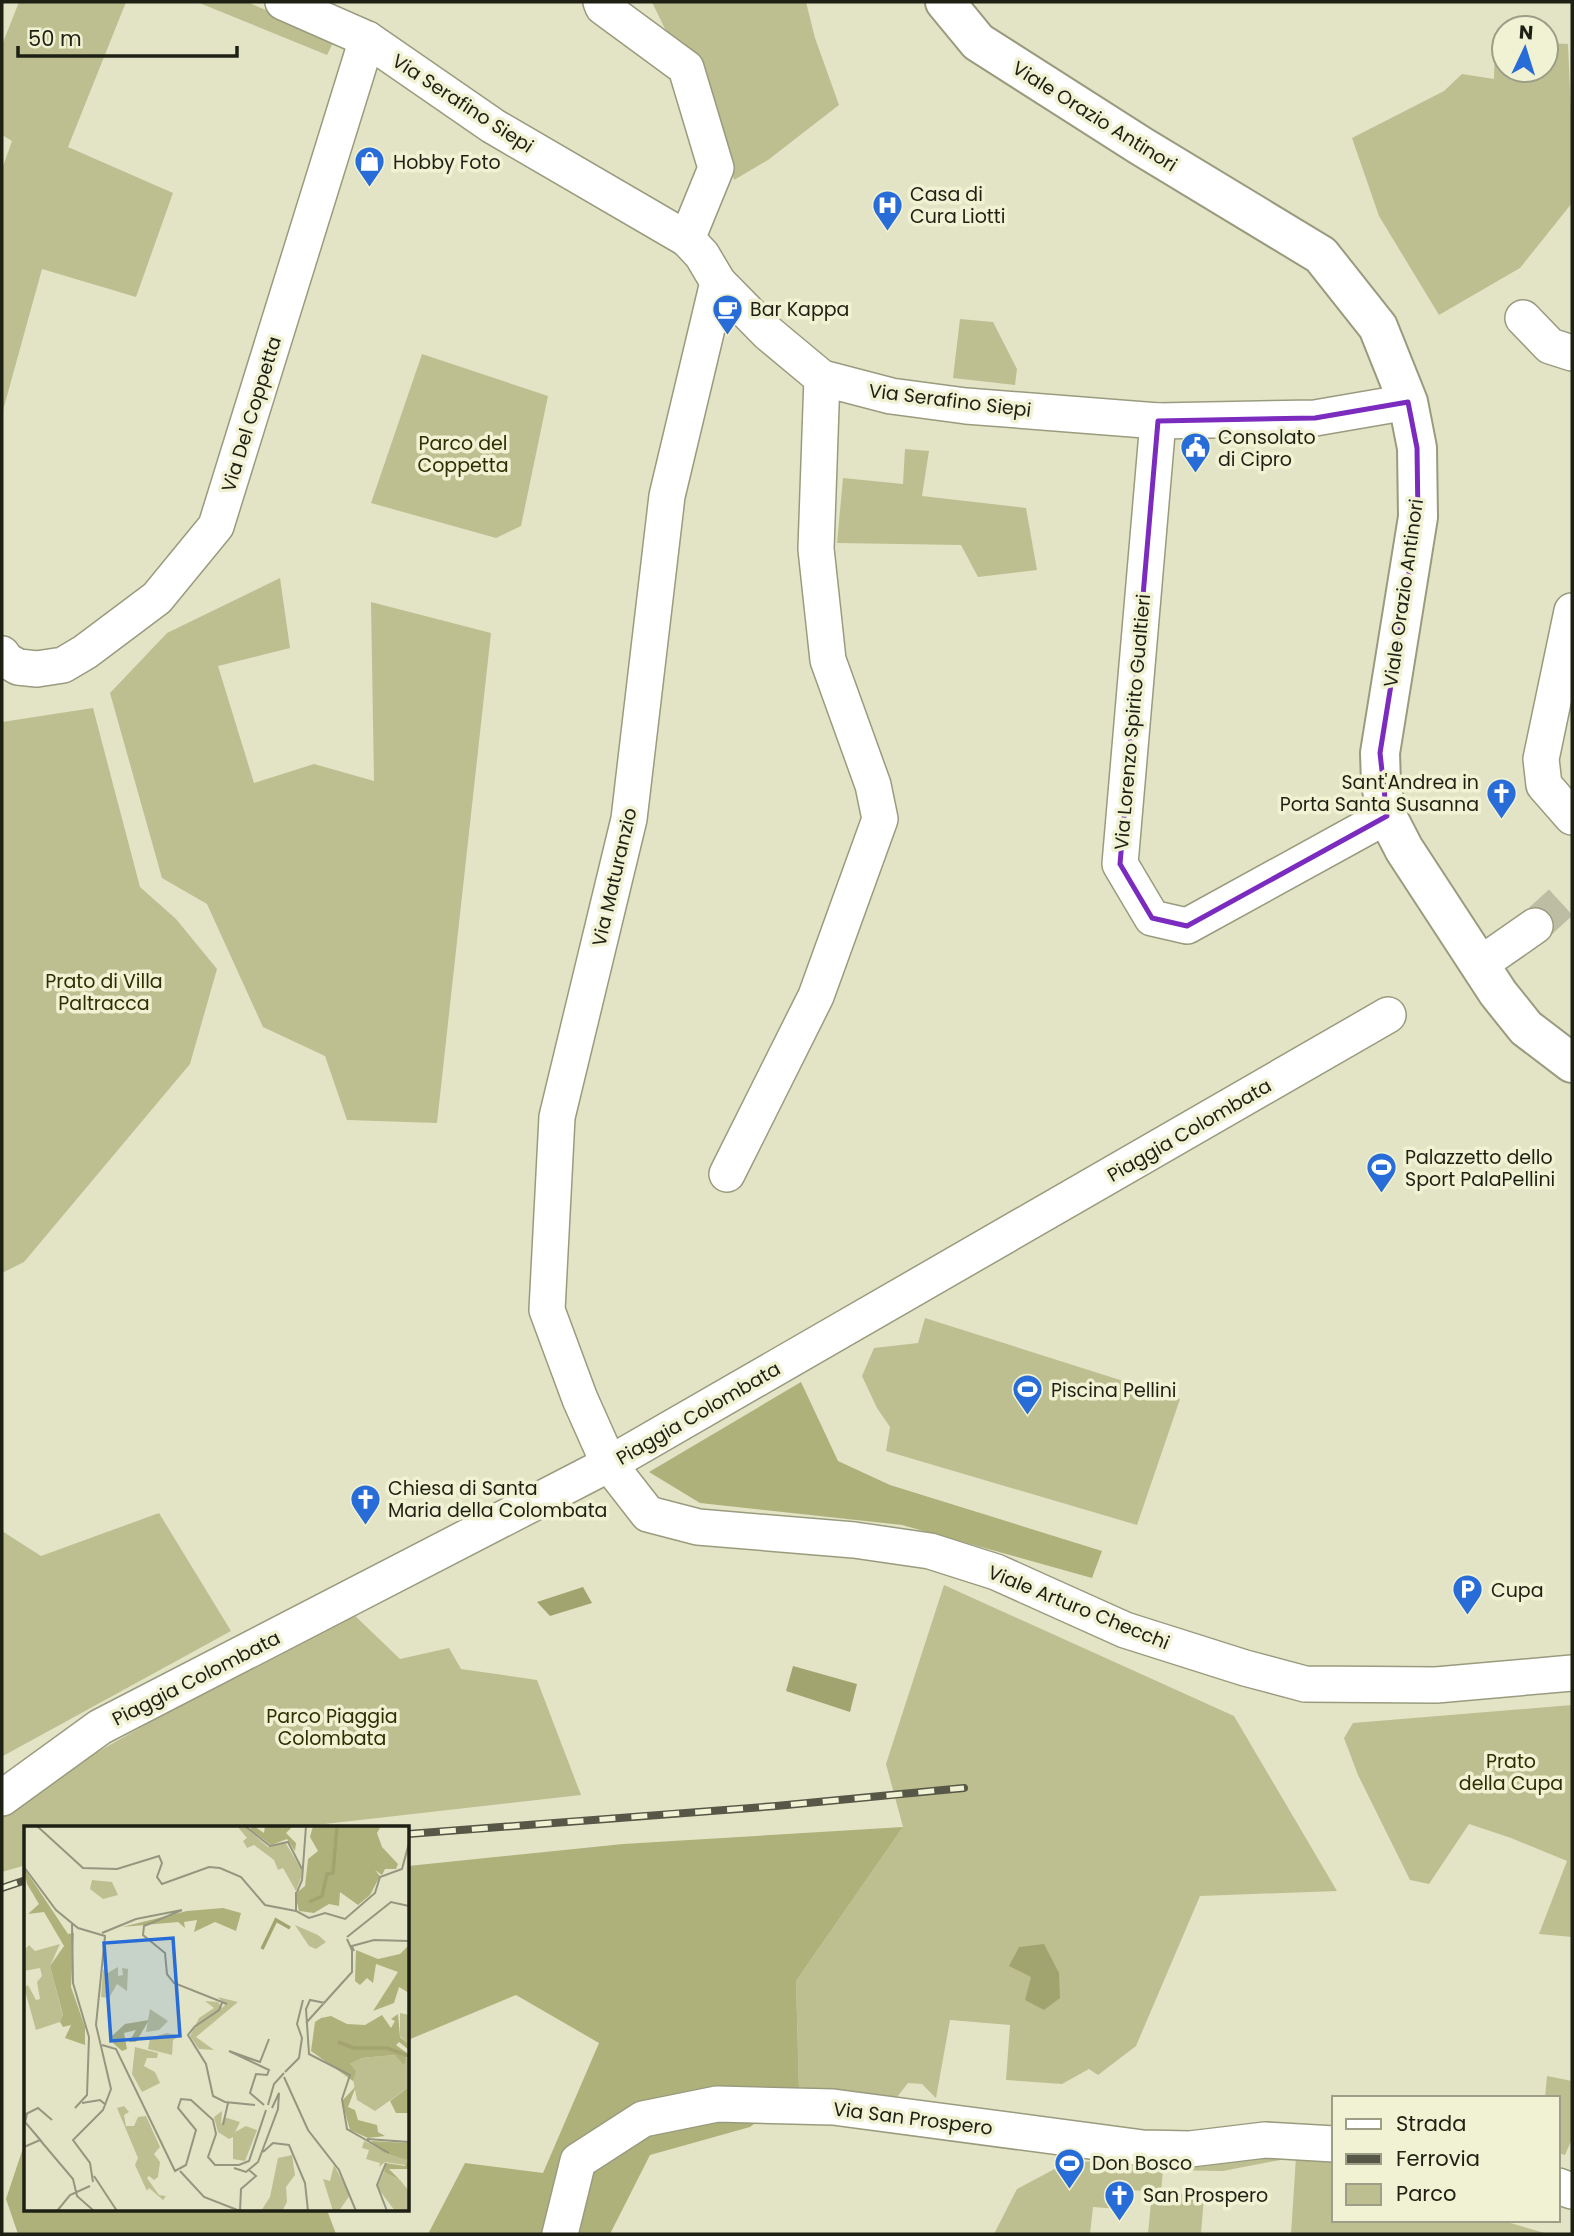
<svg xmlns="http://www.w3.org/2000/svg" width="1574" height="2236" viewBox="0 0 1574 2236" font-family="Poppins,sans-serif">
<rect width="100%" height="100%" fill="#e3e4c6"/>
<!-- green -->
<g fill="#bdbf91">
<path d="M19,2H126L68,147L173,193L136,297L42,269L2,414V169L12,141L2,135V45Z"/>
<path d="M197,2H247L335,39L327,55Z"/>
<path d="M652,2H806L815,38L839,105L768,160L734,180L721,125L692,58L665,29Z"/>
<path d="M1495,40L1504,41V70H1546V43L1568,44L1572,136V203L1520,268L1439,315L1379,216L1352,138L1444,91L1462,74L1494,79Z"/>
<path d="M960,319L993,322L1017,369L1015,385L953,378Z"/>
<path d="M422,354L548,396L521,526L496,538L371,503Z"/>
<path d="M905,449L929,451L922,496L1026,508L1037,570L978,577L961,545L837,543L843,478L903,484Z"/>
<path d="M280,578L290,648L218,666L254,783L314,764L374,781L371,602L491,633L437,1123L347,1120L325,1056L263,1027L207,904L162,878L110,693L167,633Z"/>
<path d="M93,708L140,887L176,919L217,969L190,1064L24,1262L2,1273V722Z"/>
<path d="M925,1318L1180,1399L1137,1525L886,1451L890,1427L877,1408L862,1376L874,1348L918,1343Z"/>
<path d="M159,1513L231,1631L3,1756L2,1531L41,1556Z"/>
<path d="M944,1585L1234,1716L1337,1891L1200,1896L1136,2046L1098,2075L1089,2069L1062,2084L1006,2080L1010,2025L950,2020L936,2098L922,2084L908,2083L890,2106L799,2090L796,1981L903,1827L886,1764Z"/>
<path d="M349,1610L400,1659L449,1648L461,1669L537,1680L581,1795L307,1826L265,1828H26V1865L2,1872V1815L76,1764Z"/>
<path d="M1572,1705V1937L1539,1934L1567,1861L1511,1838L1469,1824L1429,1884L1410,1880L1358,1775L1344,1738L1353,1723Z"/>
<path d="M1547,2076L1572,2081V2139L1565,2155L1558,2153V2098H1545Z"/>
<path d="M1334,2152V2220H1500L1548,2234H1291L1296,2157L1223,2171L1163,2170L1161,2192L1204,2196L1201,2234H1148L1152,2192L1122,2189L1119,2209L1093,2207L1090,2234H994L1017,2189L1064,2164L1114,2159Z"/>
</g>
<!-- forest -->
<g fill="#afb17b">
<path d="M801,1382L838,1461L890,1485L1102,1551L1092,1578L902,1525L700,1503L649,1472Z"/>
<path d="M903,1827L796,1981L799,2090L750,2127L650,2155L610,2234H428L465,2163L543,2173L599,2043L516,1995L408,2040V1866L623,1844Z"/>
<path d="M26,2139V2210H327L336,2234H18L6,2199Z"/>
</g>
<!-- water -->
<g fill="#a2a46f">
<path d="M583,1587L592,1603L550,1616L537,1602Z"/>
<path d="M793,1666L857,1684L850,1712L786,1691Z"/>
<path d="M1044,1944L1059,1973L1060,1998L1044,2010L1025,2000L1031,1977L1009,1966L1019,1947Z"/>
</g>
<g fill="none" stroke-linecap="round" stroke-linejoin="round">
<!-- minor-tunnel -->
<path stroke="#bcbda2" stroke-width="35" stroke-dasharray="35 18" stroke-linecap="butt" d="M1535,926L1572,892"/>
<defs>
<g id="minor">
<path d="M283,2L367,39L493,126L687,239L702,255L718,282L768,333L822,378L891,396L966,406L1158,421L1315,418L1408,402"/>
<path d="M601,2L603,7L686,68L716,168L687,239"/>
<path d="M718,282L667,496L629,819L557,1117L547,1310L580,1399L609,1464L648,1514L698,1527L854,1540L930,1551L996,1572L1125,1630L1245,1668L1305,1684L1436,1685L1572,1673"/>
<path d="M1523,318L1550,346L1572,353"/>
<path d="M1158,421L1120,864L1152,918L1187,926L1387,816"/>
<path d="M1572,611L1541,759L1544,785L1572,817"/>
<path d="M2,654L6,660L18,667L37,669L63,665L85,652L157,598L216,526L367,39"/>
<path d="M1479,965L1535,926"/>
<path d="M727,1174L816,996L880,819L873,785L828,660L816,549L822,378"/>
<path d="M2,1798L100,1727L609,1464L1388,1015"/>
<path d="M1558,2186L1572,2191"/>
<path d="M560,2234L578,2161L643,2119L717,2104L833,2107L1143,2148L1190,2149L1265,2140L1334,2144"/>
</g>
<path id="tertiary" d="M945,2L978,42L1141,146L1321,255L1378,327L1408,402L1417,448L1418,517L1380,753L1381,784L1387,816L1404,849L1498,993L1526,1028L1572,1063"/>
</defs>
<!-- minor casing -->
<use href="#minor" stroke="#9a9b7e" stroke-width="38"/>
<!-- tertiary casing -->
<use href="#tertiary" stroke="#9a9b7e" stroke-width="42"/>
<!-- minor -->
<use href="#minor" stroke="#fff" stroke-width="35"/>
<!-- tertiary -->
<use href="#tertiary" stroke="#fff" stroke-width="38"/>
<defs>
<g id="rail">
<path d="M408,1834L776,1806L964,1788"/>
<path d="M2,1888L26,1880"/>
</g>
</defs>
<!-- rail casing -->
<use href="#rail" stroke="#565746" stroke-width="8"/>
<!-- rail -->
<use href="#rail" stroke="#f0f2d3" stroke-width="5" stroke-dasharray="16" stroke-linecap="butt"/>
</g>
<!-- marked area -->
<path fill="none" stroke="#7b2cbf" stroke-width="5" stroke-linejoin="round" d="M1408,402L1417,448L1418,517L1380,753L1387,816L1187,926L1152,918L1120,864L1158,421L1315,418Z"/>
<!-- icons -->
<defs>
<symbol id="shop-pin" viewBox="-11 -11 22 30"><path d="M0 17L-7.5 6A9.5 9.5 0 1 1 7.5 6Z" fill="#286cd8" stroke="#f0f2d3"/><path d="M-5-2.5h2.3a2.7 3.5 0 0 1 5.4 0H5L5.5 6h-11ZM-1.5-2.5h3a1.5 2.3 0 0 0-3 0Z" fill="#fff"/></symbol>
<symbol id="hospital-pin" viewBox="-11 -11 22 30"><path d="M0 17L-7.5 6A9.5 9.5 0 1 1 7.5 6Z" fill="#286cd8" stroke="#f0f2d3"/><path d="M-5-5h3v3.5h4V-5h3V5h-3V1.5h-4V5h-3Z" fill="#fff"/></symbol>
<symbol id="cafe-pin" viewBox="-11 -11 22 30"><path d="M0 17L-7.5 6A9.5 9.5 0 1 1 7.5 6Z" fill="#286cd8" stroke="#f0f2d3"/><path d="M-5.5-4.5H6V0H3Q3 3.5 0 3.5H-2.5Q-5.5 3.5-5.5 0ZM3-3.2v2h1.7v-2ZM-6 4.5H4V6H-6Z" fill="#fff"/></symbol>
<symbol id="civic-pin" viewBox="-11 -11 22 30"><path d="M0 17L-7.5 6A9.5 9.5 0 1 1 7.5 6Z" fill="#286cd8" stroke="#f0f2d3"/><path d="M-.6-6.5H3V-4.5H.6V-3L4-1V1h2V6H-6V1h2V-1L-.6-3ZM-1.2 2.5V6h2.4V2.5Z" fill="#fff"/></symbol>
<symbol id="church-pin" viewBox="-11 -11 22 30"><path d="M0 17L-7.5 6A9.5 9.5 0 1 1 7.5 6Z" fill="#286cd8" stroke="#f0f2d3"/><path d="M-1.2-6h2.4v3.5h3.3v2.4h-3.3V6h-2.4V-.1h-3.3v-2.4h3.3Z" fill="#fff"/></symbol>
<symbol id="stadium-pin" viewBox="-11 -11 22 30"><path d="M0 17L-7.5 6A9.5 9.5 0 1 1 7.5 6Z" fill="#286cd8" stroke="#f0f2d3"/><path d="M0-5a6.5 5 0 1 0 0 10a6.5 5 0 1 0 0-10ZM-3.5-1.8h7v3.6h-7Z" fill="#fff"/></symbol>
<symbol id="parking-pin" viewBox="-11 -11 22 30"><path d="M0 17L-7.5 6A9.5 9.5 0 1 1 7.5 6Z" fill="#286cd8" stroke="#f0f2d3"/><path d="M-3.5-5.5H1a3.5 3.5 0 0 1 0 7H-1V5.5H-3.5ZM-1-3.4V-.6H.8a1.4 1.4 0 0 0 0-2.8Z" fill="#fff"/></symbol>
</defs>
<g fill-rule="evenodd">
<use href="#shop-pin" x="352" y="144" width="35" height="47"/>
<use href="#hospital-pin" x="870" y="188" width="35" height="47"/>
<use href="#cafe-pin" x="710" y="292" width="35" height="47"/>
<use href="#civic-pin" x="1178" y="430" width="35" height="47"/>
<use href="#church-pin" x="1484" y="776" width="35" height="47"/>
<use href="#stadium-pin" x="1364" y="1150" width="35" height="47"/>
<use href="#stadium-pin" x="1010" y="1372" width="35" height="47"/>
<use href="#church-pin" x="348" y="1482" width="35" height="47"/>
<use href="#parking-pin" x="1450" y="1572" width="35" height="47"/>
<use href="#stadium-pin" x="1052" y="2146" width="35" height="47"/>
<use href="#church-pin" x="1102" y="2178" width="35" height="47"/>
</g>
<g text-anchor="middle" stroke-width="7" stroke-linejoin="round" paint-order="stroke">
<!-- street labels -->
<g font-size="19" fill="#1f2014" stroke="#f0f2d3">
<text transform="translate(463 103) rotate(33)" y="7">Via Serafino Siepi</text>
<text transform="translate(1095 116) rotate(32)" y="7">Viale Orazio Antinori</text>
<text transform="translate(950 400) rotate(7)" y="7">Via Serafino Siepi</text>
<text transform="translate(251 414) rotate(-73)" y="7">Via Del Coppetta</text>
<text transform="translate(1403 593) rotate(-82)" y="7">Viale Orazio Antinori</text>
<text transform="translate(1132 722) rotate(-85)" y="7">Via Lorenzo Spirito Gualtieri</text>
<text transform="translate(614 877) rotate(-77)" y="7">Via Maturanzio</text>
<text transform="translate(1189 1130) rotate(-30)" y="7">Piaggia Colombata</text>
<text transform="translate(698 1413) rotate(-30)" y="7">Piaggia Colombata</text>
<text transform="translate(1079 1607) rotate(22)" y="7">Viale Arturo Checchi</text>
<text transform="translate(196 1678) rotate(-27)" y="7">Piaggia Colombata</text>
<text transform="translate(913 2118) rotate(7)" y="7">Via San Prospero</text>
</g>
<!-- poi labels -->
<g font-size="19" fill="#1f2014" stroke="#f0f2d3" text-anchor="start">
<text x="393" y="169">Hobby Foto</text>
<text x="910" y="201">Casa di<tspan x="910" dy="22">Cura Liotti</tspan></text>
<text x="750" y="316">Bar Kappa</text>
<text x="1218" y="444">Consolato<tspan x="1218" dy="22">di Cipro</tspan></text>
<text x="1479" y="789" text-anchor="end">Sant'Andrea in<tspan x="1479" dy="22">Porta Santa Susanna</tspan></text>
<text x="1405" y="1164">Palazzetto dello<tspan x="1405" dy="22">Sport PalaPellini</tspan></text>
<text x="1051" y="1397">Piscina Pellini</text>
<text x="388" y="1495">Chiesa di Santa<tspan x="388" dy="22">Maria della Colombata</tspan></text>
<text x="1491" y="1597">Cupa</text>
<text x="1092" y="2170">Don Bosco</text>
<text x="1143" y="2202">San Prospero</text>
</g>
<!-- park labels -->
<g font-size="19" fill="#2e2e02" stroke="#f0f2d3">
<text x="463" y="450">Parco del<tspan x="463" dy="22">Coppetta</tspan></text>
<text x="104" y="988">Prato di Villa<tspan x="104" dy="22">Paltracca</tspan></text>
<text x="332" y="1723">Parco Piaggia<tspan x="332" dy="22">Colombata</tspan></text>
<text x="1511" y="1768">Prato<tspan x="1511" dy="22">della Cupa</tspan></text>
</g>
</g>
<!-- overview -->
<g transform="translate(24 1826)">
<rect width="385" height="385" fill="#e3e4c6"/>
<path d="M213,0H220L244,21L261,16L279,46L272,65L259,42L254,44L250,34L230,19L223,22L219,15L223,12ZM68,54L88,56L94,69L79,73L66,63ZM271,99L294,109L302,116L292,123L285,120ZM36,118L26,140L39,190L36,196L12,204L0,161L4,159L12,174L16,173L13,156L18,150L16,142L0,145L1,123L5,119L11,125ZM94,141V150L99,149L98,142L104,143L103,165L93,158L85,172L77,171L79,143L82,148ZM194,171L214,176L172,211L190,224L175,223L166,210L175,192L190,182L181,175L194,176L198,182L201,179ZM126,183L144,195L135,204L122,206ZM376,187L385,189V218L376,210ZM143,207L156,210L149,214L148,229L124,223L126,212ZM111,221L134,227L133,232H123L120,240L131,246L136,257L118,266L108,248ZM372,229L385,232V261L351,285L333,274L326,238L336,232ZM100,280L105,286L100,289L102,300H110L114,291L122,290L136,321L130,328L136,336L134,351L130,354L125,350L123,352L135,369L142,370L139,374L125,362L123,365L111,339L114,332L93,282ZM198,285L197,299L200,291L216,296L211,306L222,300L233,304L221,335L209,333V311L205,313L194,306L190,291ZM340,315L383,334L381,339L361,336L355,341L356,337L342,333L345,324L338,322ZM268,329L271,349L262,361L263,376L258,385H237L246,371L254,332ZM310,339L326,369L315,385H309L299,353L306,355ZM360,346L376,354L385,365V385H371L353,361Z" fill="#bdbf91"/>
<path d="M230,0L240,7L241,0H269L262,7L272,17L271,25L263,13L247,19L226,3ZM289,0H357L353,7L358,21L374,38L372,43H361L358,49L351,44L356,50L346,69L334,79L316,66L315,80L305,78L290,87L275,85L271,68L281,60L284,33L294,25L286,11ZM0,42L44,108L50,107L47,161L61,201V219L41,212L47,199L39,201L36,196L39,189L26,140L40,120L20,86L4,88L15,78L3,58ZM199,82L217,87L212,105L191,96L170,106L173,94L160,96L161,102L154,96L98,101L163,85ZM385,119V167L375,161L370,177L349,185L374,146L352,138L349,157L343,152L336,159L331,155L332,124L354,133L376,128ZM374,188L376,211L385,218V224L375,216L372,219L383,227L380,239L371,229L337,232L326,238L332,245L329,255L287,225L291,196L297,192L307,190L323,198L341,199L358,189L367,202L371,195L367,193ZM125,194L112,216H105L112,204L100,207L103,223L98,225L89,217L88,210L101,198ZM332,260L324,281L331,284L334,294L353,299L354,306L361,310L344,312L326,304L318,275ZM385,261V287H372L366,275ZM347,315L385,317V343H365L376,354L360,346L362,337L381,340L383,334L359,326Z" fill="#afb17b"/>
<path fill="none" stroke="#a2a46f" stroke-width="3.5" d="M285,76L298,70L303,48L309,47L313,0M238,123L252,94L266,102M314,216L330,222H363L385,230"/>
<path fill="none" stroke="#95967f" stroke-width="2" d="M13,0L59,42L93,43L135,30L138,37L133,51L138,58L185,41L196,42L217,51L241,79L272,85M221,0L246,20L264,16L278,43M0,41L32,84L54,102L81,110L72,199L87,263L79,284L49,314L66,337L69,356M272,66V85L285,92L301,87L321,93L351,67L356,51L378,43L385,17M273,66L278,54L282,0M158,84L120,100L119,109L141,127L143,148L150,157L203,178M48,97L49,157L65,211L63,269L51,282M78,107L112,93L158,84M323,111L367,76L385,80M330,125L328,120L350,114L385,115M301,177L286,174L282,183L285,228L326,249L318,273L323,303L365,327M282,197L328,146V124L323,113M171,200L164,209L182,238L189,270L201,276L231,279M170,201L195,184L198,177M78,219L92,223L151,345L162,339L172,304L154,282L157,273L167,274L189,294L192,308L184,331L191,339H215L225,335L242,284M261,246L275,232L278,212L273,198L279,174M260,251L284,304L315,344L332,385M58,277L76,274L82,279M240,279L226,267L232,248L243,249L245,244L205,225L236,236L245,213M244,279L250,258L260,247M3,288L1,296L18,316M0,289L14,282L28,294M199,299L204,277M343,313L385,316M0,321L16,314L49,353L53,370L70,385M239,326L249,317L265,319L281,357L284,385M362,337L353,359L363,385M210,342L222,346L234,336L254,283L255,267L248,282M156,345L180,371L216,385M70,350L93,385M33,385L46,369L66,360M216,385L217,363L232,350L225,344"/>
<path fill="#286cd8" fill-opacity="0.15" stroke="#286cd8" stroke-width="3.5" d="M149,112L156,210L87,215L80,117Z"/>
<rect width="385" height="385" fill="none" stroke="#1f2014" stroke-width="3.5"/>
</g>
<!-- border -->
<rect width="1574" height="2236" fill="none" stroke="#1f2014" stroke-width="7"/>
<!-- legend -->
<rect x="1332" y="2096" width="228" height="126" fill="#f0f2d3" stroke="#9c9e87" stroke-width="2"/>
<rect x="1346" y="2119" width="35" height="10" fill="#ffffff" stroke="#9c9e87" stroke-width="2"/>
<text x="1396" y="2131" font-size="21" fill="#1f2014">Strada</text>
<rect x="1346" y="2154" width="35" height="10" fill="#565746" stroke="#9c9e87" stroke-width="2"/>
<text x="1396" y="2166" font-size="21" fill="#1f2014">Ferrovia</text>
<rect x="1346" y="2184" width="35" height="21" fill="#bdbf91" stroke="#9c9e87" stroke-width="2"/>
<text x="1396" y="2201" font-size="21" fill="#1f2014">Parco</text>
<!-- north arrow -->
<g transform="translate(1525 49) rotate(4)"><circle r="33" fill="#f0f2d3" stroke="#9c9e87" stroke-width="2"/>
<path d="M0-5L12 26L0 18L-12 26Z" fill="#286cd8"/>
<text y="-10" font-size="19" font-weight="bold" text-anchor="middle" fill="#1f2014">N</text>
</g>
<!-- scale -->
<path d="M18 46v10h219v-10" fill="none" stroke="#1f2014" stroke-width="3.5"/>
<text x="28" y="46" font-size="21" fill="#1f2014" stroke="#f0f2d3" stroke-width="5" paint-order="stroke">50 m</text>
</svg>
